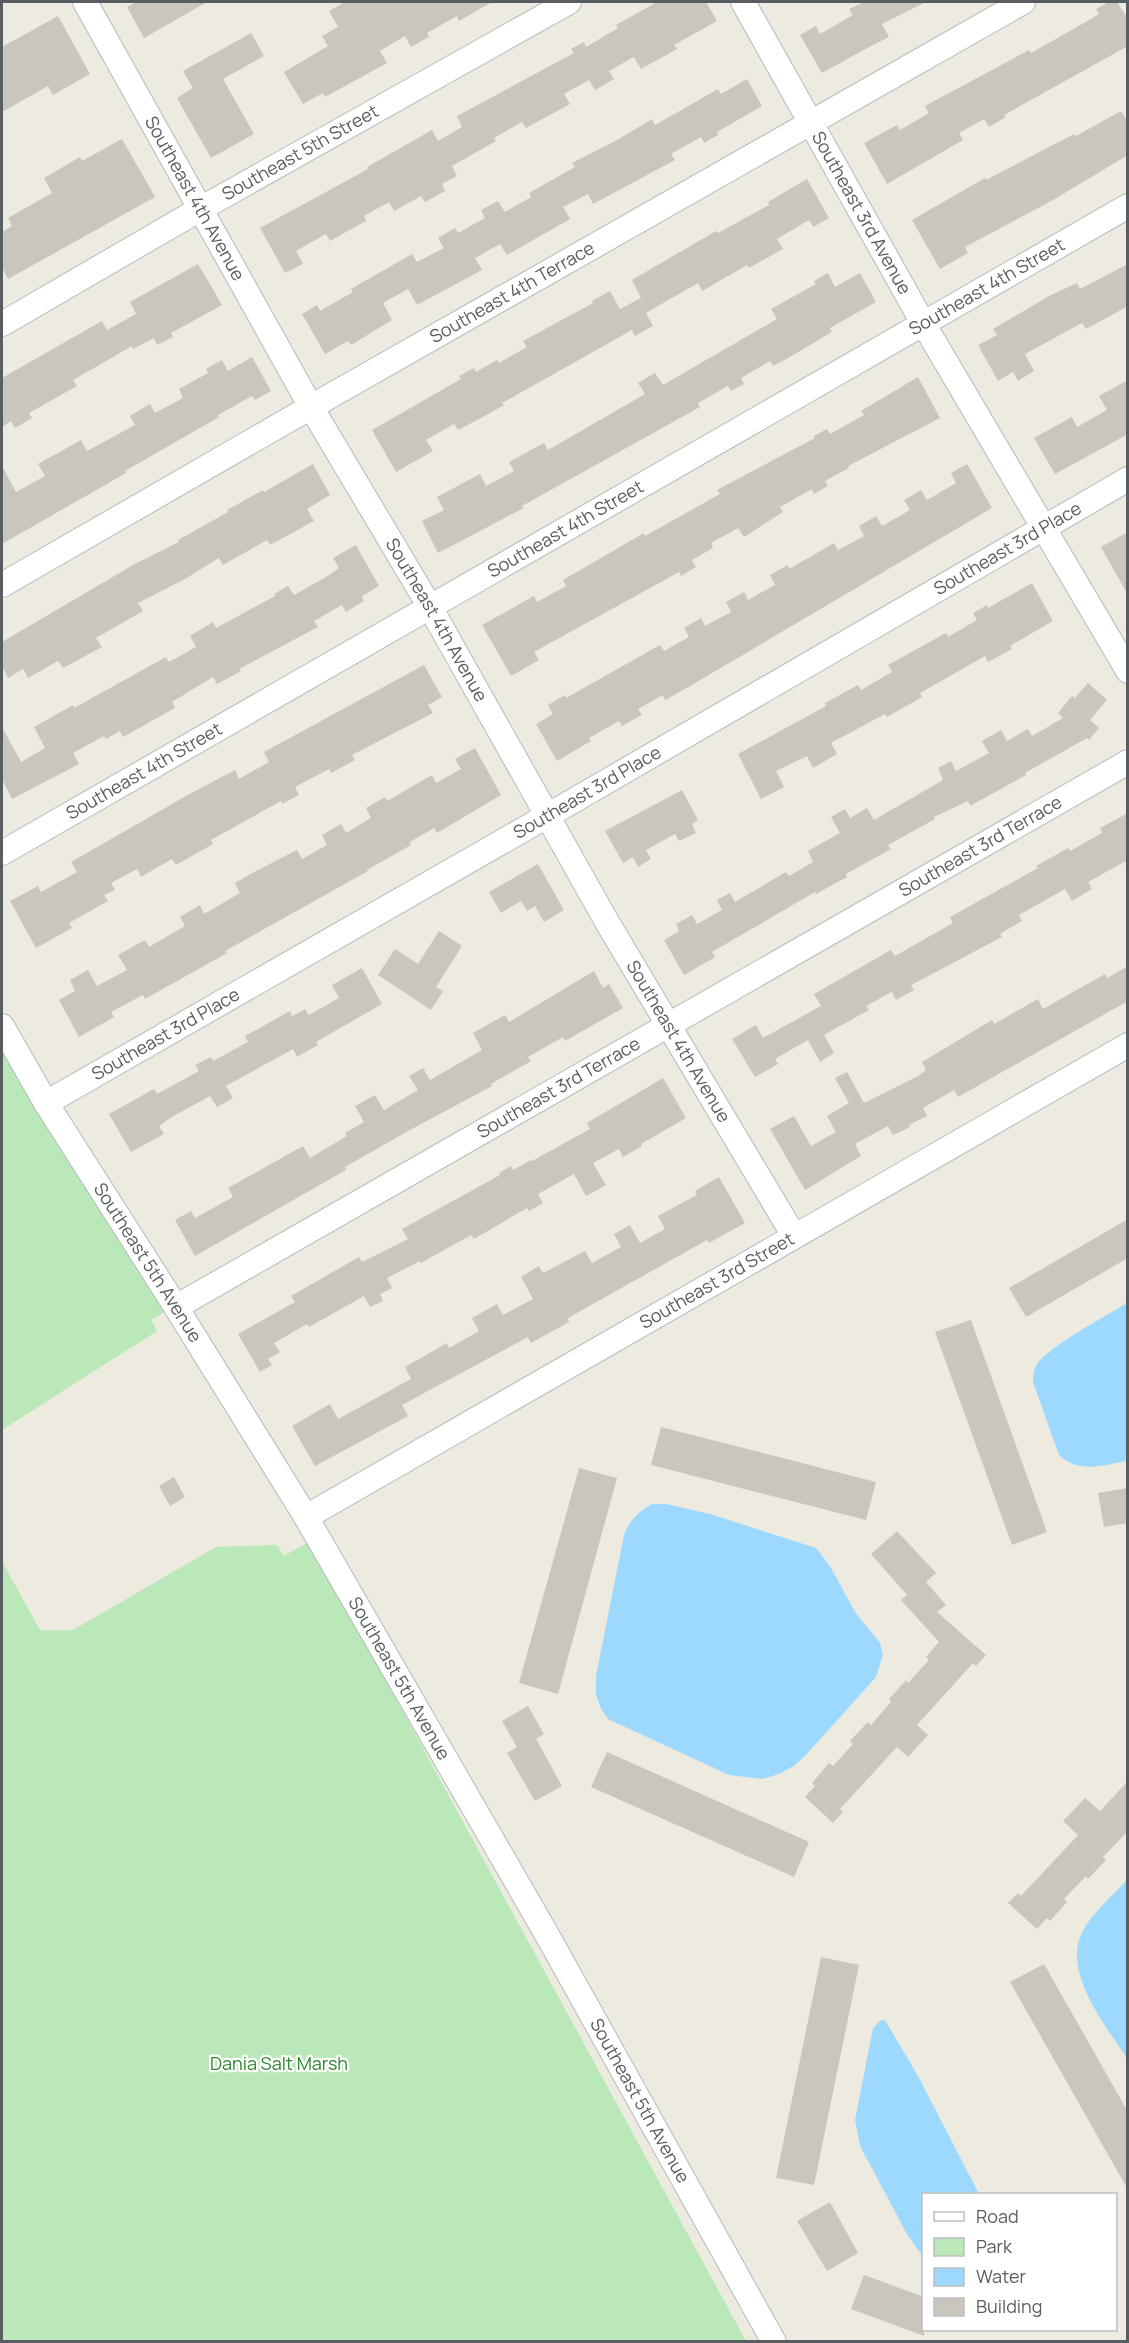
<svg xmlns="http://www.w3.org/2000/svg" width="1129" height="2343" viewBox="0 0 1129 2343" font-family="Manrope,sans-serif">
<rect width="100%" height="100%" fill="#edeadf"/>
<!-- green -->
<g fill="#bbe8b9">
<path d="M2,1051L35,1109L164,1312L151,1320L157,1331L2,1430Z"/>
<path d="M310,1541L746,2341H2V1561L40,1630H73L216,1547L277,1545L284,1556Z"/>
</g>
<!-- water -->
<g fill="#9dd9ff">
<path d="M1127,1303V1461C1103,1465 1079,1474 1059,1455L1033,1382C1033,1374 1034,1367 1040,1360C1062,1339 1101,1319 1127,1303Z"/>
<path d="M652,1504H666L710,1514L816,1548L830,1566L855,1612L880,1643L883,1655L876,1677L805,1756L794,1766L779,1774L763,1779L729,1775L608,1719L601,1709L596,1694V1676L624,1535C630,1520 638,1512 652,1504Z"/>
<path d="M1127,1880V2058C1106,2027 1062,1971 1082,1933C1091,1913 1113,1896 1127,1880Z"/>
<path d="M881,2020H885L918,2076L979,2194H924L923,2257L907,2234L860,2146L855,2120L873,2028Z"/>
</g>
<!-- building -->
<g fill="#cac6be">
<path d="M136,2H207L144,38L127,7Z"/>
<path d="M345,2H492L459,21L457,16L427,33L429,37L411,47L405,36L380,51L387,63L325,97L323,93L303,104L284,72L328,46L322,36L338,27L329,11Z"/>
<path d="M657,2H706L717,21L674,45L677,49L641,69L634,57L609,71L614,79L595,90L589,80L564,94L570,104L526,128L522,122L494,138L496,141L452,166L457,176L442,184L445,191L425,202L421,196L394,211L389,202L364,216L366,221L330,241L326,234L296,251L303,264L285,273L260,228L368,169L367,167L432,130L438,141L462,127L457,116L574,53L571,49L584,42L586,47L618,28L616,25Z"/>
<path d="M864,2H926L882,24L889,37L869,47L822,73L800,35L816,26L820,34L853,15L849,9Z"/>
<path d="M1109,2H1117L1128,19V46L1004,115L1006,117L989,127L984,119L959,133L963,140L887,184L864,143L897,125L900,130L929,113L925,106L1029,50L1031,53L1084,23L1099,14L1096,9Z"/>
<path d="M58,16L90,74L53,95L48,86L2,112V47Z"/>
<path d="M251,33L264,56L223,79L254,134L211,158L177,98L193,88L183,71Z"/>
<path d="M747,79L762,106L717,132L718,135L704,143L701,137L671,154L675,160L593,204L588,194L563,207L570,219L507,255L500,244L475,258L482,270L417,305L408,289L383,303L392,320L351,345L348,341L325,354L302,314L317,305L320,311L353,292L351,289L412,254L417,262L444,248L438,238L455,228L458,233L485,218L481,210L498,201L505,212L531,197L529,193L575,167L572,163L617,140L652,119L655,125L718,89L721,94Z"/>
<path d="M1121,111L1128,122V155L1053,200L965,247L968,253L940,269L912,220L985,178L986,180L1074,134L1076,136Z"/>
<path d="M122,139L155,197L8,279L2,267V232L12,226L8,218L52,193L44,178L80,157L82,161Z"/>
<path d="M807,179L829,218L813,227L809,220L777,239L783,249L749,268L747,265L702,291L698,283L646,313L653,326L635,336L632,330L502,403L504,405L483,417L458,430L454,424L426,440L433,451L396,472L372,430L461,379L459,376L474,368L476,372L497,360L499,363L527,347L523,341L593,303L592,301L610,291L620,309L641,298L632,280L716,231L718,233L769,205L768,202Z"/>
<path d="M198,264L222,305L171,333L173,337L157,345L154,338L133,349L132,346L73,380L77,386L29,413L32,418L15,428L11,421L2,427V378L102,321L107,330L136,314L130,302Z"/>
<path d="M1128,264V306L1086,329L1082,323L1025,354L1034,371L1018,381L1013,372L998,381L978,345L997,335L993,329L1051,295L1077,283L1080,289Z"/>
<path d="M828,273L835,287L860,273L876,302L830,328L832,332L788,358L773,366L770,361L741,378L744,384L731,391L728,386L698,403L700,407L522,506L524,508L438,553L422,521L444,510L437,497L480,474L486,486L514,471L509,462L544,443L548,450L645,394L638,383L655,373L663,385L777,319L771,309L816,284L814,281Z"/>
<path d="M252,357L271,391L255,400L252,396L218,415L219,417L125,471L126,473L2,544V466L16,492L45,476L38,464L81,440L87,451L135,425L130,416L150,404L155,413L183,398L179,389L208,373L206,369L222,360L228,371Z"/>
<path d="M918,377L940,418L848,466L849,468L825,481L828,486L814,494L812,489L780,507L783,512L744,537L738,528L711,543L713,548L692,560L696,567L681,576L679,572L534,652L539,660L511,676L482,625L534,596L537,602L566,586L563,580L644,533L645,536L720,494L717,490L815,438L814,436L827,429L830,434L864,415L861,411Z"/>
<path d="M1128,380V434L1055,474L1034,438L1072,417L1077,427L1107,410L1099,396Z"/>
<path d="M313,464L330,495L307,509L314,521L270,545L267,540L223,565L219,558L185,579L138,603L143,611L96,638L102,647L63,668L58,661L28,678L23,669L8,678L2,666V642L133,565L179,542L178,540L228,512L227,510L263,490L264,492Z"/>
<path d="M967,464L992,508L685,689L665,700L663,695L638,709L642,715L622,726L619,721L589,738L591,741L557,761L536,724L553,714L548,705L565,695L566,698L660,645L664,651L689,637L684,628L701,618L705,626L731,612L726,602L744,592L748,600L775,585L770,575L788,565L789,569L834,543L838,550L864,536L859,526L876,516L882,526L910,510L904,500L921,490L927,500L956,483L951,473Z"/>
<path d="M1128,532V595L1101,547Z"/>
<path d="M356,545L379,586L362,596L364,601L346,612L342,605L314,621L318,627L239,669L241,671L217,684L213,677L172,702L175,708L123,737L120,731L106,739L104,736L73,753L79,764L12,799L2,779V727L21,762L45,748L34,727L73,705L74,708L166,657L169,662L196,647L190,636L213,622L216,628L275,596L274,594L288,586L294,595L326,577L339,568L333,558Z"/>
<path d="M1032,583L1053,621L1010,646L1012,649L988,662L985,656L920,693L922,697L887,717L885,714L831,743L837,754L813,768L807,756L776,771L784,787L761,799L738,754L826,706L825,703L858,685L861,690L892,672L888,665L946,633L948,637L977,620L973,613L987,605L988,608Z"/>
<path d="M424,665L442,697L428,705L433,713L352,755L355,760L331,773L329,769L295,787L299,795L282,804L281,801L211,840L213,844L176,865L172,859L141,877L137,869L111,883L115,890L104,895L108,901L69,923L72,928L36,948L10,901L38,886L41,892L77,872L71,862L186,796L235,770L239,779L269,762L264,752Z"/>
<path d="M1088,683L1107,700L1090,720L1099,728L1089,740L1087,738L1025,773L1026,775L970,806L968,801L934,817L935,819L888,845L891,849L846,874L847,877L816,894L815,892L712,952L715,957L684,975L664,940L679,931L676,924L692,915L697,924L722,910L717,900L730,893L735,902L786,872L789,876L813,862L808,851L840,833L831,817L845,809L850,818L867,808L874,820L943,780L938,768L951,761L956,771L989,753L982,741L1001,730L1007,741L1028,729L1032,736L1063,718L1058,713L1072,696L1075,698Z"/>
<path d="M475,748L501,795L437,833L434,828L410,842L411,845L367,870L368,871L225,951L227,953L170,985L145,999L143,995L111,1012L114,1017L79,1037L59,1000L75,991L70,980L88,970L97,986L127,970L118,955L145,940L149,947L185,926L180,917L200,905L204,914L240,893L235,883L254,872L297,850L302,859L327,845L322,835L341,824L346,833L371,818L366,808L385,797L387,801L432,775L436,783L461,769L455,759Z"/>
<path d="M682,790L698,820L692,824L696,833L679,841L675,834L646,850L651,859L638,867L633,857L623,863L605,831Z"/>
<path d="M1128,813V860L1088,882L1092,889L1072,901L1065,889L1019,915L1022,921L1000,934L1002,937L911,985L914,990L896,1000L892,992L866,1006L869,1010L824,1035L834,1053L820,1062L808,1040L775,1059L778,1064L755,1077L732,1039L756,1025L763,1038L821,1006L814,994L891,950L895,956L953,923L950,917L1038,868L1036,866L1068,848L1070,851L1102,833L1100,828Z"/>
<path d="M538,864L564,910L544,922L535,906L527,911L521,901L501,913L489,892Z"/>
<path d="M439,931L462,946L436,987L443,991L431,1010L378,975L395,949L418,964Z"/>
<path d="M1128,966V1001L958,1097L954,1090L923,1108L927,1116L909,1125L910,1127L893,1135L888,1126L855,1144L861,1156L805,1190L770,1129L794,1116L811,1146L836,1132L827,1116L849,1103L835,1078L847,1072L864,1103L918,1076L926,1070L922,1062L992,1020L994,1024L1038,999L1043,1009L1105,974L1107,978Z"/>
<path d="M362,968L382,1004L316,1042L318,1045L297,1057L293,1049L226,1086L233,1098L217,1107L210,1096L170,1118L159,1126L164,1134L131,1152L109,1114L154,1089L157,1094L199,1071L195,1065L211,1057L213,1061L248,1042L245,1036L290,1011L292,1016L305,1009L309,1015L339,998L332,985Z"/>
<path d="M594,971L603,988L609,984L623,1008L565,1041L563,1037L528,1057L531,1061L491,1084L492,1086L410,1130L345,1167L346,1170L195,1256L175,1220L191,1211L195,1218L233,1197L228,1188L303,1146L310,1158L347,1136L345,1133L364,1122L355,1106L375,1095L384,1110L418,1090L409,1076L423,1068L430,1080L482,1050L473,1033L505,1015L509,1022Z"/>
<path d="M663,1078L686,1118L641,1144L642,1146L623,1157L619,1149L593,1163L606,1185L586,1196L574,1174L538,1194L543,1203L529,1211L527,1208L474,1239L471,1235L421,1263L420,1261L387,1278L392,1288L380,1294L383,1301L370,1307L364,1296L309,1327L307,1324L274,1343L280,1352L268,1359L272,1365L260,1372L238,1334L295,1302L291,1296L359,1257L362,1262L408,1239L402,1229L500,1175L499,1173L511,1166L513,1170L531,1160L532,1161L590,1129L587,1123Z"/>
<path d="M719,1177L745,1223L709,1243L707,1240L568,1318L569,1322L531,1343L528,1337L402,1405L408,1416L315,1466L292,1426L330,1404L338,1419L411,1379L405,1367L447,1343L449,1348L479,1331L472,1318L497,1304L503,1315L533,1299L521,1277L539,1266L543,1273L585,1251L592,1263L621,1247L614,1234L630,1225L640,1243L665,1229L658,1216L697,1195L695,1191Z"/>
<path d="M1128,1219V1258L1026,1317L1009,1288Z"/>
<path d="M971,1320L1047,1532L1012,1545L935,1332Z"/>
<path d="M661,1427L876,1482L866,1520L651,1465Z"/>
<path d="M579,1468L617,1478L558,1694L519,1683Z"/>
<path d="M174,1477L185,1497L170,1506L159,1486Z"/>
<path d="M1128,1488V1523L1104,1527L1098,1493Z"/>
<path d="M897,1531L936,1573L926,1582L946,1605L937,1612L986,1655L976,1666L973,1663L917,1725L928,1735L908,1757L897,1747L840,1809L843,1812L833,1823L805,1797L815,1786L812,1783L829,1763L833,1766L853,1744L850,1741L868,1722L871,1725L891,1702L889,1699L906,1680L908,1683L929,1660L926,1657L939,1642L901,1600L907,1595L871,1554Z"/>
<path d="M528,1706L544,1734L536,1739L562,1786L535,1801L507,1753L517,1747L502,1721Z"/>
<path d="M607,1752L809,1842L794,1877L591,1787Z"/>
<path d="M1128,1781V1831L1103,1857L1106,1860L1088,1879L1086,1876L1064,1899L1067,1902L1050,1921L1047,1918L1037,1929L1008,1903L1018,1893L1021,1896L1078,1835L1063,1821L1085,1798L1100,1811Z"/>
<path d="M821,1957L859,1965L814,2185L776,2178Z"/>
<path d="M1044,1964L1128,2112V2190L1010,1982Z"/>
<path d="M830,2202L858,2253L827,2271L797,2221Z"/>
<path d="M864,2275L924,2297V2336L851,2309Z"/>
</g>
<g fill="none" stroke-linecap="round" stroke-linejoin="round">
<defs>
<g id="minor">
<path id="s1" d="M85,2L311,407L430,607L607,922L794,1236"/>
<path id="s2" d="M743,2L923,323L1128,671"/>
<path id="s3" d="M2,324L202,208L569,2"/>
<path id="s4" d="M2,585L311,407L1023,2"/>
<path id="s5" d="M2,853L1128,206"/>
<path id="s6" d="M2,1026L46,1103L176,1307L306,1517L546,1933L774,2342"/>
<path id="s7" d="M46,1103L547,816L1128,479"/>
<path id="s8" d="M176,1307L1128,762"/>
<path id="s9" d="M306,1517L1128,1045"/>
</g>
</defs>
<!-- minor casing -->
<use href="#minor" stroke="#b5b9be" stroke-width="26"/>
<!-- minor -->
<use href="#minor" stroke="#fff" stroke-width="24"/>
</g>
<g text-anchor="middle" stroke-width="4.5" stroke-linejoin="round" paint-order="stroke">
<!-- street labels -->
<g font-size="18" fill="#585d62" stroke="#fff">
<text dy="6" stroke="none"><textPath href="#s3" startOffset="344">Southeast 5th Street</textPath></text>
<text dy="6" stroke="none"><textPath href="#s1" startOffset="225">Southeast 4th Avenue</textPath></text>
<text dy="6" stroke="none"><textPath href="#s2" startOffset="242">Southeast 3rd Avenue</textPath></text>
<text dy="6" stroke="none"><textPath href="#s5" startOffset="1136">Southeast 4th Street</textPath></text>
<text dy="6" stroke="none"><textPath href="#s4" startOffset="588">Southeast 4th Terrace</textPath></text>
<text dy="6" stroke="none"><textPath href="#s5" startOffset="650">Southeast 4th Street</textPath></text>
<text dy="6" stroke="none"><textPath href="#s7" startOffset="1110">Southeast 3rd Place</textPath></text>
<text dy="6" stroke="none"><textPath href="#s1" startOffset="711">Southeast 4th Avenue</textPath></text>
<text dy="6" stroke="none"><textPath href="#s5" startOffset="164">Southeast 4th Street</textPath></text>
<text dy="6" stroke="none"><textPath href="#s7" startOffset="624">Southeast 3rd Place</textPath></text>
<text dy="6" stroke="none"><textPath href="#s8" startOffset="927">Southeast 3rd Terrace</textPath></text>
<text dy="6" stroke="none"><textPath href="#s7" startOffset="138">Southeast 3rd Place</textPath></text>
<text dy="6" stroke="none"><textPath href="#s1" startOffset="1197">Southeast 4th Avenue</textPath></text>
<text dy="6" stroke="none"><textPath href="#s8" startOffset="441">Southeast 3rd Terrace</textPath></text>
<text dy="6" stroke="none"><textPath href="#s6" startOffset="278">Southeast 5th Avenue</textPath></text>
<text dy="6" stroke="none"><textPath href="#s9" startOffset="474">Southeast 3rd Street</textPath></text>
<text dy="6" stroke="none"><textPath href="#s6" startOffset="764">Southeast 5th Avenue</textPath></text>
<text dy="6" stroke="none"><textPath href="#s6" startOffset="1250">Southeast 5th Avenue</textPath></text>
</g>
<!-- park labels -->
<g font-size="18" fill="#2d852e" stroke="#fff">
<text x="279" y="2070">Dania Salt Marsh</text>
</g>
</g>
<!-- border -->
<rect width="1129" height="2343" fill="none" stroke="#585d62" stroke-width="6"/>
<!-- legend -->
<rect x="922" y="2193" width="195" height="138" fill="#ffffff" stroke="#bcbec0" stroke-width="1.5"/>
<rect x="934" y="2212" width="30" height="9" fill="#ffffff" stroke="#bcbec0" stroke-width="1.5"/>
<text x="976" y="2223" font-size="18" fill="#585d62">Road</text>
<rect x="934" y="2238" width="30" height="18" fill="#bbe8b9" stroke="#bcbec0" stroke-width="1.5"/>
<text x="976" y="2253" font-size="18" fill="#585d62">Park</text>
<rect x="934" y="2268" width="30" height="18" fill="#9dd9ff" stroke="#bcbec0" stroke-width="1.5"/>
<text x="976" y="2283" font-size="18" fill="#585d62">Water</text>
<rect x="934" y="2298" width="30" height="18" fill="#cac6be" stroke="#bcbec0" stroke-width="1.5"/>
<text x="976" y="2313" font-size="18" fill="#585d62">Building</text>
</svg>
